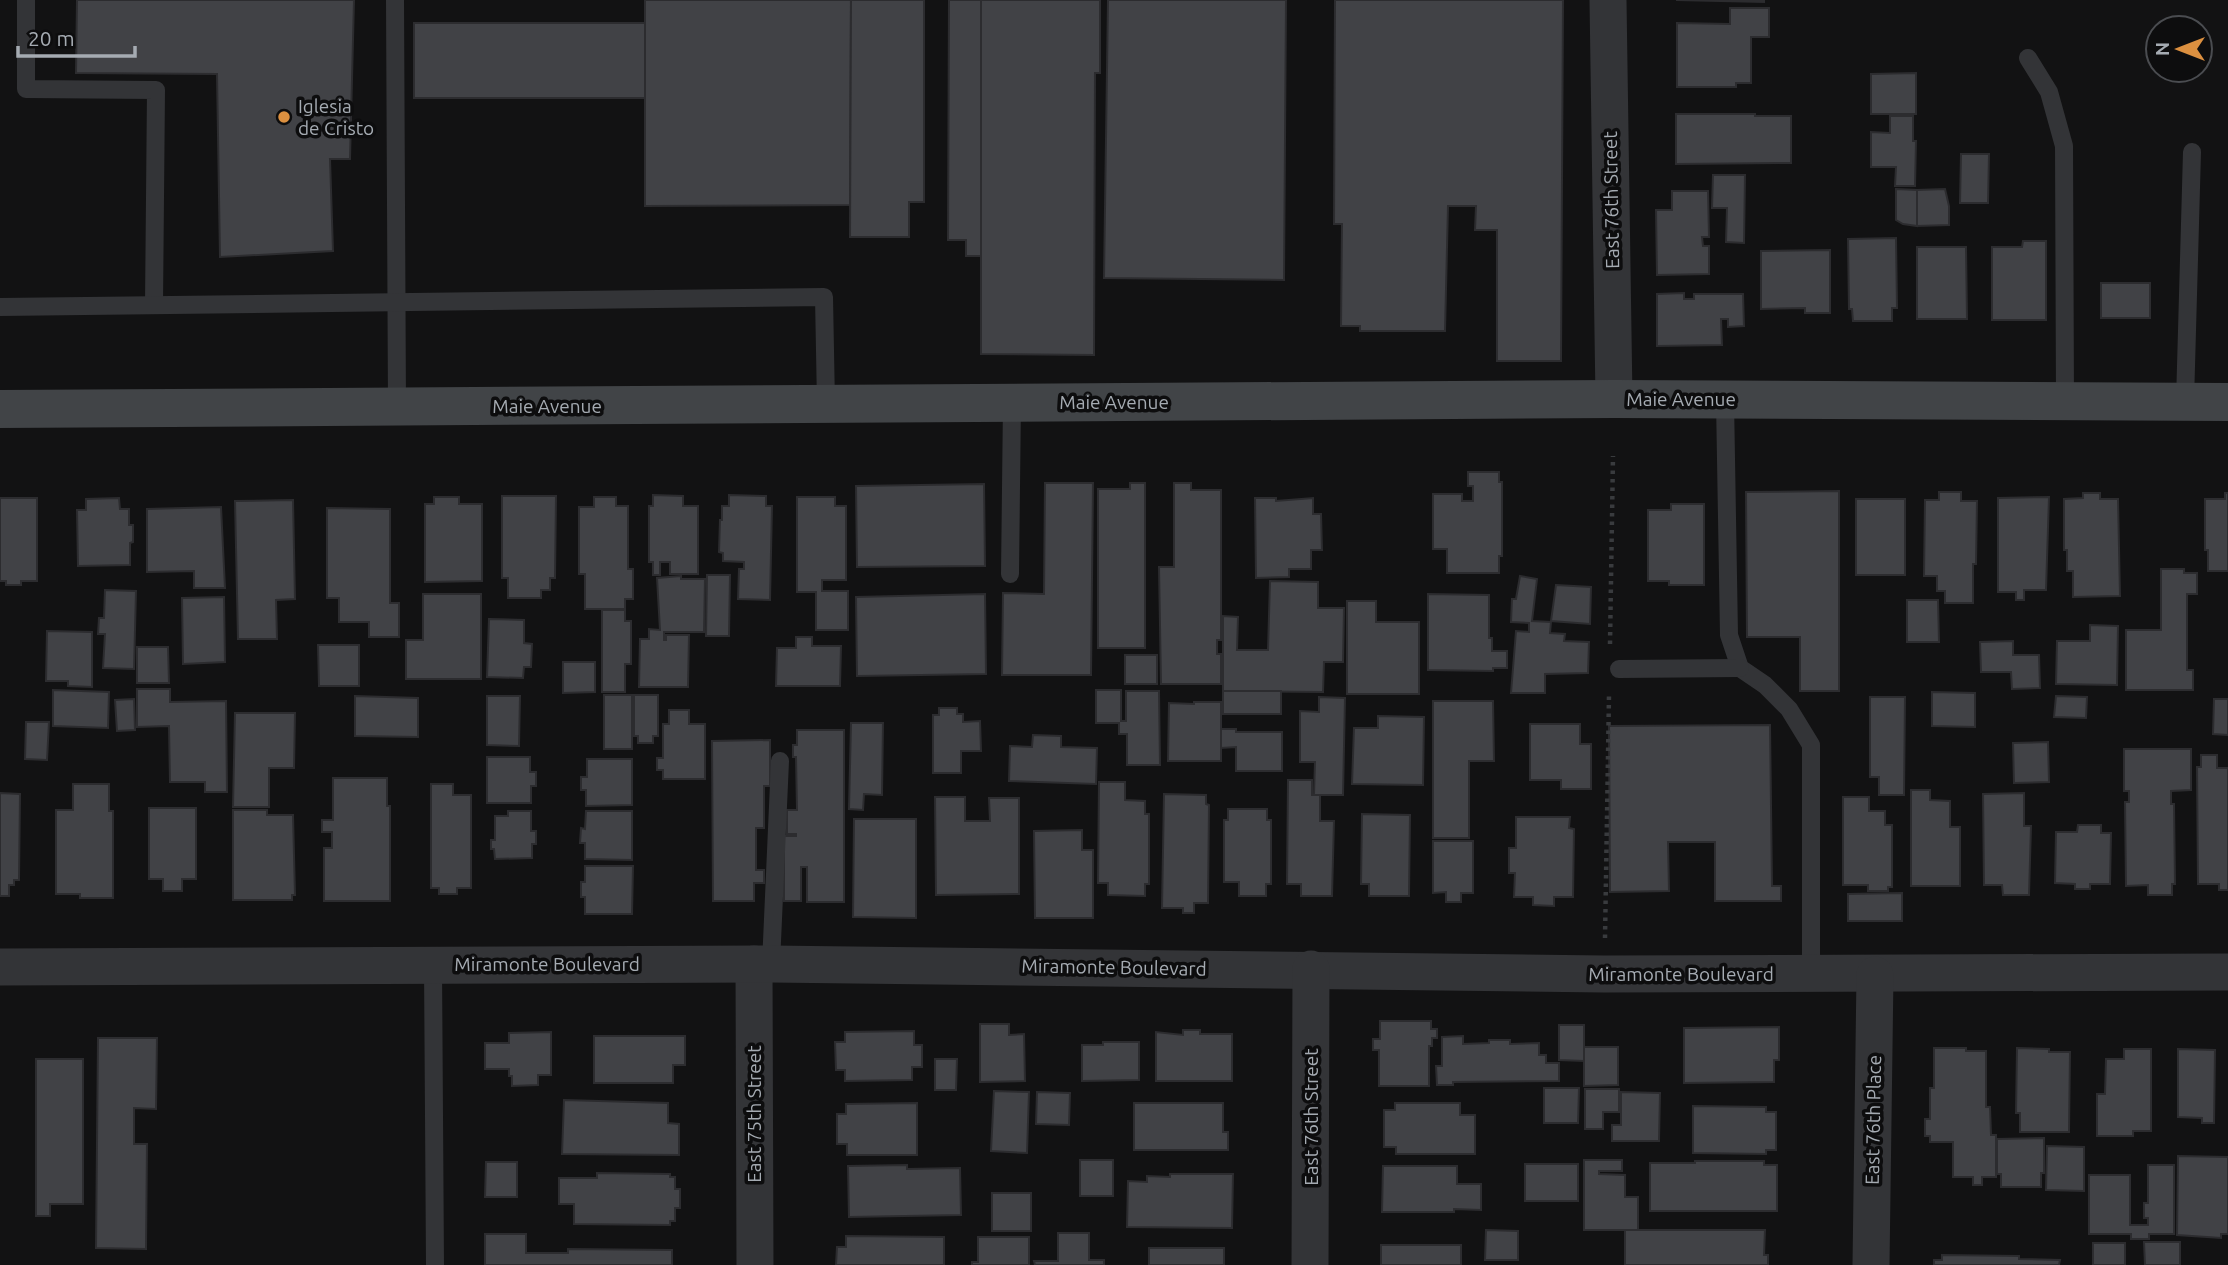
<svg xmlns="http://www.w3.org/2000/svg" width="2228" height="1265" viewBox="0 0 2228 1265" font-family="Ubuntu,sans-serif">
<rect width="100%" height="100%" fill="#121213"/>
<!-- building -->
<g fill="#414246" stroke="#2c2c2f" stroke-width="2">
<path d="M77,0H354L350,159H330L333,251L220,257L217,74L76,73Z"/>
<path d="M645,0H851L850,205L645,206Z"/>
<path d="M851,0H924V202H909V237H850Z"/>
<path d="M949,0H981V256H966V240H948Z"/>
<path d="M981,0H1100V73H1095L1094,355L981,354Z"/>
<path d="M1108,0H1286L1284,280L1104,278Z"/>
<path d="M1335,0H1563L1561,361H1497V230H1475L1476,206H1448L1445,331H1360V326H1341L1342,224H1334Z"/>
<path d="M1676,0H1764V2Z"/>
<path d="M1730,8H1769V37H1751V83H1736V87H1677V23L1730,24Z"/>
<rect x="414" y="23" width="231" height="75"/>
<path d="M1916,73V114H1871V74Z"/>
<path d="M1676,114H1755V116H1791V163L1676,164Z"/>
<path d="M1890,116H1913V141H1916L1915,186H1895L1896,167H1871V132L1890,133Z"/>
<path d="M1961,154H1989L1988,203H1960Z"/>
<path d="M1713,175H1745L1744,243L1726,242L1727,208H1712Z"/>
<path d="M1896,189L1917,190V226L1903,224L1896,220Z"/>
<path d="M1945,189L1949,206V225L1917,226V190Z"/>
<path d="M1672,191H1708L1709,237H1702L1703,246H1709V274L1657,275L1656,210H1672Z"/>
<path d="M1896,238L1897,308H1892V321H1853L1852,309H1849L1848,239Z"/>
<path d="M2023,241H2046V320H1992V247H2022Z"/>
<path d="M1917,247H1966L1967,319H1917Z"/>
<path d="M1830,250V313H1805V308L1761,309V251Z"/>
<rect x="2101" y="283" width="49" height="35"/>
<path d="M1684,293V299H1694V294H1743L1744,326L1728,327V319H1721L1722,345L1657,346V294Z"/>
<path d="M1468,472H1499V482H1502V556H1499V573H1447V549H1433V494H1462V501H1473V486H1468Z"/>
<path d="M1045,483H1093L1091,675H1002L1003,593L1044,594Z"/>
<path d="M1130,483H1145V648H1098V489H1130Z"/>
<path d="M1174,483H1191V490H1221V640H1217V654H1221V684H1161L1159,567H1174Z"/>
<path d="M984,484L985,566L857,567L856,486Z"/>
<path d="M1839,491V691H1800V637H1747L1746,492Z"/>
<path d="M1939,492H1961V501H1977L1976,564H1973V603H1945V591H1937V576H1924L1925,500H1939Z"/>
<path d="M2083,493H2100V499H2118L2120,596L2073,597V571H2067V550H2064V499L2083,498Z"/>
<path d="M2225,493H2228V571H2208V550H2205V499H2225Z"/>
<path d="M653,495L683,496V506H698V574H670V562H660V575H653V562H649V506H653Z"/>
<path d="M729,495L766,496V506H772L770,600L738,599L739,569H744V562L723,561V553L719,552L720,520H722V506H729Z"/>
<path d="M502,496H556L555,578H550V590H541V598H508V578H502Z"/>
<path d="M434,497H459V504H482V581L425,582V504H434Z"/>
<path d="M594,497H616V506H628V569H633V599H625V609H585V574H579V507H594Z"/>
<path d="M797,497H835V506H846V580H822V591H848V630H816V592H797Z"/>
<path d="M2049,497L2046,590H2024V600H2016V592H1998V498Z"/>
<path d="M0,498H37V581H21V585H6V581H0Z"/>
<path d="M119,498L120,509H129V525H133V542L130,543V565L78,566L77,510H86V499Z"/>
<path d="M1255,498H1276V501L1313,498V514H1321L1322,550H1311V569H1289V577L1256,578Z"/>
<rect x="1856" y="499" width="49" height="76"/>
<path d="M293,500L295,599L276,600L277,639H238L235,501Z"/>
<path d="M1671,504H1704V585H1669V581H1648V510H1671Z"/>
<path d="M221,507L225,588H194V571L147,572V509Z"/>
<path d="M327,508L390,509V603H399V637H369V622H339V598H327Z"/>
<path d="M2161,569H2184V573H2197V594H2187V670H2193V690H2126V630H2161Z"/>
<path d="M707,575H730L729,636H706Z"/>
<path d="M681,576V579H705L704,632H664V640H666V635H689L688,687H639L640,639H649V629L660,630L657,578Z"/>
<path d="M1520,576L1537,579L1532,621L1551,622L1550,633L1565,634L1564,641L1589,642L1588,673L1545,674V693H1511L1516,631L1529,632V623L1511,622L1512,599H1516Z"/>
<path d="M1270,581L1318,582V608H1344L1343,662H1324L1323,692L1223,691V616L1238,617L1237,650H1268Z"/>
<path d="M1556,585L1591,587L1590,624L1551,621Z"/>
<path d="M105,590L136,591L134,669L103,668L105,634H98L99,618H104Z"/>
<path d="M423,594H481V679H406V640H423Z"/>
<path d="M985,594L986,674L857,676L856,597Z"/>
<path d="M1428,594L1489,595V638H1492V651H1507V668H1493V671L1428,670Z"/>
<path d="M224,597L225,662L183,664L182,598Z"/>
<path d="M1907,600H1938L1939,642H1907Z"/>
<path d="M1347,601H1376V622H1419V694H1347Z"/>
<path d="M602,610H625V621H631V664H625V692H602Z"/>
<path d="M489,619L524,620V643L532,644L531,667H524L523,678L487,677Z"/>
<path d="M2090,625L2118,626L2117,685L2056,684L2057,641H2090Z"/>
<path d="M47,631L92,632V687L68,686V681H46Z"/>
<path d="M796,637H812V646H841L840,686H776L777,648H796Z"/>
<path d="M2013,641V655H2039L2040,688L2012,689L2011,672H1981L1980,642Z"/>
<path d="M318,645H359V686H319Z"/>
<path d="M137,647H168L169,683H137Z"/>
<rect x="1125" y="655" width="32" height="29"/>
<path d="M563,662H595V692L563,693Z"/>
<path d="M137,689H170V702L226,701L227,792H205V782H170L169,726L137,727Z"/>
<path d="M53,690L109,692L108,728L53,726Z"/>
<path d="M1096,690H1121V721H1126V691H1159L1160,765H1127V734H1119V723H1096Z"/>
<rect x="1223" y="691" width="58" height="23"/>
<path d="M1932,692L1975,693V727L1932,726Z"/>
<rect x="604" y="695" width="28" height="54"/>
<path d="M634,695H658V736H653V743H638V736H634Z"/>
<path d="M355,696L418,698V737L355,736Z"/>
<path d="M487,696H520L519,746L487,745Z"/>
<path d="M2056,696L2087,697L2086,718L2054,717Z"/>
<path d="M1319,697L1345,698L1343,795H1314L1315,762H1300V711L1319,712Z"/>
<path d="M1870,697H1905L1904,795H1879V777H1870Z"/>
<path d="M134,699L135,730L117,731L115,700Z"/>
<path d="M2214,699H2228V735L2213,734Z"/>
<path d="M1433,701H1493L1494,761H1469V838H1433Z"/>
<path d="M1194,702H1221V761H1168L1169,703L1194,704Z"/>
<path d="M939,708H957V714H963V722L980,721L981,751H961V773H933V715H939Z"/>
<path d="M669,710H689V724H705V779H663V770H657V758H663V724H669Z"/>
<path d="M235,713H295L294,768H269V807H233Z"/>
<path d="M1378,716L1424,717L1423,785L1352,784L1354,728H1378Z"/>
<path d="M26,722H49L47,760L25,759Z"/>
<path d="M851,723H883L882,795L864,794L863,810L849,809Z"/>
<path d="M1530,724H1580V744H1591V789H1561V780H1530Z"/>
<path d="M1770,725L1772,886H1781V901H1715V842H1668L1669,891L1610,892L1609,726Z"/>
<path d="M1221,729H1236V732H1282V771H1236V747L1221,748Z"/>
<path d="M797,730H844V902H807V867H801V901H784V836H796V834H787V810H797L796,757H793V745H797Z"/>
<path d="M1033,735L1061,736V747L1097,748L1096,784L1009,781L1010,746L1032,747Z"/>
<path d="M770,740V786H764V828H756V870H764V883H754V901H713L712,741Z"/>
<path d="M2048,742L2049,782L2014,783L2013,743Z"/>
<path d="M2124,749H2191V790L2171,791V804H2174L2175,884H2172V895H2148V885L2126,886L2125,802H2129V791H2124Z"/>
<path d="M2201,755H2217V768H2228V890H2219V884H2198L2197,767H2201Z"/>
<path d="M487,757H530V772H536V786H531V803H487Z"/>
<path d="M587,759H632V805L586,806V790H581V777H587Z"/>
<path d="M333,778H387V806H390V901H324V848H332V832H322V820H333Z"/>
<path d="M1288,780H1312V795H1320V821H1334L1332,896H1301V884H1287Z"/>
<path d="M1099,782H1125V800L1145,801V814H1149V884H1145V896L1108,895V883H1098Z"/>
<path d="M73,784H109V811H113V898H80V894H56V810H73Z"/>
<path d="M431,784H453V795H471V888H457V894H439V888H431Z"/>
<path d="M1911,790H1930V800L1950,801V827H1960V886H1911Z"/>
<path d="M0,793L20,794L19,880H14V885H9V896H0Z"/>
<path d="M2024,793V826H2031L2029,895H2003L2002,885H1984L1983,794Z"/>
<path d="M1164,794L1206,795V804L1209,805L1208,903H1194V913H1183V908H1162Z"/>
<path d="M935,797H965V821H990L989,798H1019V894L936,895Z"/>
<path d="M1843,797H1869V811H1885V825H1892V887H1888V891H1868V885H1843Z"/>
<path d="M149,808H196V879H182V891H163V879H149Z"/>
<path d="M1228,809H1267V820H1271V884H1266V896H1239V882H1224V820H1228Z"/>
<path d="M233,810H267V815H293L295,895H292V900H233Z"/>
<path d="M508,811H531V831H536V844H532V858L495,859L494,849H491V840H495V816H508Z"/>
<path d="M586,811H632V860L585,859V843H580L581,828L585,829Z"/>
<path d="M1362,814L1410,815L1409,896H1369V884H1361Z"/>
<path d="M1516,817H1570L1569,828L1574,829L1573,897H1554V906L1533,905V897H1514L1515,873H1509V848H1516Z"/>
<path d="M854,819H916V918L853,917Z"/>
<path d="M2078,825H2101V833H2111L2110,884H2090V889H2075V884L2055,883L2056,832H2077Z"/>
<path d="M1082,830V850H1093V918H1035L1034,831Z"/>
<path d="M1433,841H1473V893H1461V902H1446V892L1433,893Z"/>
<path d="M585,866H633L632,914H585V897H581V882H585Z"/>
<path d="M1902,893V921H1848V894Z"/>
<path d="M1380,1021H1431V1029H1437V1038H1432V1046H1429V1086H1379V1050H1373V1039H1380Z"/>
<path d="M980,1024H1009V1035L1024,1034L1025,1081L980,1082Z"/>
<path d="M1559,1025H1584V1061L1559,1060Z"/>
<path d="M1779,1027V1060H1774V1082L1684,1083V1028Z"/>
<path d="M1183,1030H1200V1034H1232V1081H1156V1032L1183,1035Z"/>
<path d="M914,1031V1045H922V1067H912V1080L845,1081V1070H836L835,1042H845V1032Z"/>
<path d="M551,1032V1075H538V1085L512,1086V1076H509V1069H485V1043H509V1033Z"/>
<path d="M594,1036H685V1065H673V1083H594Z"/>
<path d="M1463,1036V1044L1489,1043V1040H1510V1044L1539,1043V1055H1546V1063H1559V1081L1453,1082V1085H1437L1436,1066H1442V1037Z"/>
<path d="M98,1038H157L156,1109L134,1108V1144H147L146,1249L96,1248Z"/>
<path d="M1103,1042H1139V1080L1082,1081V1045H1103Z"/>
<path d="M1584,1047H1618V1085L1584,1086Z"/>
<path d="M1934,1048H1966V1051H1986V1107H1990L1991,1135H1996V1177H1982V1185H1973V1177H1953V1142H1930V1136H1925V1119H1930V1088H1934Z"/>
<path d="M2017,1048L2049,1049V1052H2070L2069,1132H2020V1113H2016Z"/>
<path d="M2124,1049H2151V1131H2133V1136H2097V1094H2105L2106,1059H2124Z"/>
<path d="M2178,1049L2215,1050L2214,1123H2202V1118L2178,1117Z"/>
<path d="M36,1059H83V1204H50V1216H36Z"/>
<path d="M935,1059H957L956,1090H935Z"/>
<path d="M1544,1088H1579L1578,1123H1544Z"/>
<path d="M1585,1089H1619V1112H1603V1129H1585Z"/>
<path d="M994,1091L1029,1092L1027,1153L991,1151Z"/>
<path d="M1037,1092L1070,1093L1069,1125L1036,1124Z"/>
<path d="M1621,1092L1660,1093L1659,1141H1612V1125H1621Z"/>
<path d="M564,1100L668,1103V1123L679,1124V1155L562,1154Z"/>
<path d="M917,1103V1155H847V1144H837V1114H846V1104Z"/>
<path d="M1134,1103H1223V1132H1228V1150H1134Z"/>
<path d="M1395,1103H1460V1115H1475V1154H1396V1147H1384V1110H1395Z"/>
<path d="M1693,1106L1766,1107V1112H1776V1150H1766V1154L1693,1153Z"/>
<path d="M2044,1138V1173H2041V1187H2001V1174H1997V1139Z"/>
<path d="M2047,1146L2084,1147V1191L2046,1190Z"/>
<path d="M2178,1156L2228,1157V1234H2221V1238L2177,1235Z"/>
<rect x="1080" y="1160" width="33" height="36"/>
<path d="M1584,1160H1622V1171H1599V1174L1625,1175V1197H1638V1230H1584Z"/>
<path d="M1695,1161H1764V1165H1777V1211H1650V1163H1695Z"/>
<path d="M486,1162H517V1197H485Z"/>
<rect x="1525" y="1164" width="53" height="37"/>
<path d="M907,1165V1169L960,1168L961,1215L849,1217L848,1166Z"/>
<path d="M2148,1165H2174V1234H2149V1239H2131V1234H2089V1175H2130V1225H2148V1218H2144V1203H2148Z"/>
<path d="M1383,1166H1457V1184H1481V1210L1454,1209V1212H1382Z"/>
<path d="M597,1173L670,1174V1177H675V1189H680V1208H675V1221H670V1225L574,1224V1204H559V1178H597Z"/>
<path d="M1170,1174H1233L1232,1228L1127,1227L1128,1181L1147,1182V1176L1170,1177Z"/>
<rect x="992" y="1193" width="39" height="38"/>
<path d="M1486,1230L1518,1231V1260H1485Z"/>
<path d="M1625,1230H1765L1764,1255H1768V1265H1625Z"/>
<path d="M1058,1233H1089V1260H1104V1265H1035L1034,1261H1058Z"/>
<path d="M485,1234H526V1253H568V1249L672,1250V1265H485Z"/>
<path d="M846,1236L944,1237V1265H836L837,1247H846Z"/>
<path d="M978,1237H1029V1265H972V1262H978Z"/>
<path d="M2144,1242H2180V1265H2145Z"/>
<rect x="2093" y="1243" width="32" height="22"/>
<rect x="1381" y="1245" width="80" height="20"/>
<rect x="1149" y="1248" width="75" height="17"/>
<path d="M1942,1255L2019,1256V1259L2060,1260L2059,1265H1934V1260H1942Z"/>
</g>
<g fill="none" stroke-linecap="round" stroke-linejoin="round">
<!-- path -->
<g stroke="#393b3e" stroke-width="4.5" stroke-dasharray="3.5 5" stroke-linecap="butt">
<path d="M1610,644L1613,456"/>
<path d="M1605,938L1609,695"/>
</g>
<!-- lane -->
<g stroke="#333437" stroke-width="18">
<path d="M26,0V89L156,90L154,305"/>
<path d="M395,0L397,407"/>
<path d="M2028,58L2049,92L2064,146L2065,401"/>
<path d="M0,307L824,297L826,404"/>
<path d="M1725,400L1729,635L1740,668L1765,685L1789,709L1811,745V974"/>
<path d="M2185,402L2192,152"/>
<path d="M1010,574L1012,402"/>
<path d="M1619,669L1740,668"/>
<path d="M771,964L780,761"/>
<path d="M433,965L435,1265"/>
</g>
<!-- street -->
<g stroke="#333437" stroke-width="37">
<path d="M1608,0L1614,399"/>
<path d="M754,964L755,1265"/>
<path d="M0,967L771,964L1604,974L2228,972"/>
<path d="M1310,1265L1311,969"/>
<path d="M1871,1265L1875,975"/>
</g>
<!-- secondary -->
<path stroke="#414447" stroke-width="38" d="M0,409L1614,399L2228,402"/>
</g>
<!-- markers -->
<circle fill="#dc9040" stroke="#0d0d0e" stroke-width="2.5" cx="284" cy="117" r="7"/>
<g text-anchor="middle" stroke-width="7" stroke-linejoin="round" paint-order="stroke">
<!-- poi labels -->
<g font-size="19" fill="#a5abb2" stroke="#0d0d0e" text-anchor="start">
<text x="298" y="113">Iglesia<tspan x="298" dy="22">de Cristo</tspan></text>
</g>
<!-- street labels -->
<g font-size="19" fill="#a5abb2" stroke="#0d0d0e">
<text transform="translate(1611 200) rotate(-91)" y="7">East 76th Street</text>
<text x="1681" y="406">Maie Avenue</text>
<text x="1114" y="409">Maie Avenue</text>
<text x="547" y="413">Maie Avenue</text>
<text x="547" y="971">Miramonte Boulevard</text>
<text transform="translate(1114 967) rotate(1)" y="7">Miramonte Boulevard</text>
<text x="1681" y="981">Miramonte Boulevard</text>
<text transform="translate(754 1114) rotate(-90)" y="7">East 75th Street</text>
<text transform="translate(1311 1117) rotate(-90)" y="7">East 76th Street</text>
<text transform="translate(1873 1120) rotate(-89)" y="7">East 76th Place</text>
</g>
</g>
<!-- north arrow -->
<g transform="translate(2179 49) rotate(270)"><circle r="33" fill="#0d0d0e" stroke="#4a4c50" stroke-width="2"/>
<path d="M0-5L12 26L0 18L-12 26Z" fill="#dc9040"/>
<text y="-10" font-size="19" font-weight="bold" text-anchor="middle" fill="#a5abb2">N</text>
</g>
<!-- scale -->
<path d="M18 46v10h117v-10" fill="none" stroke="#a5abb2" stroke-width="3.5"/>
<text x="28" y="46" font-size="21" fill="#a5abb2" stroke="#0d0d0e" stroke-width="5" paint-order="stroke">20 m</text>
</svg>
